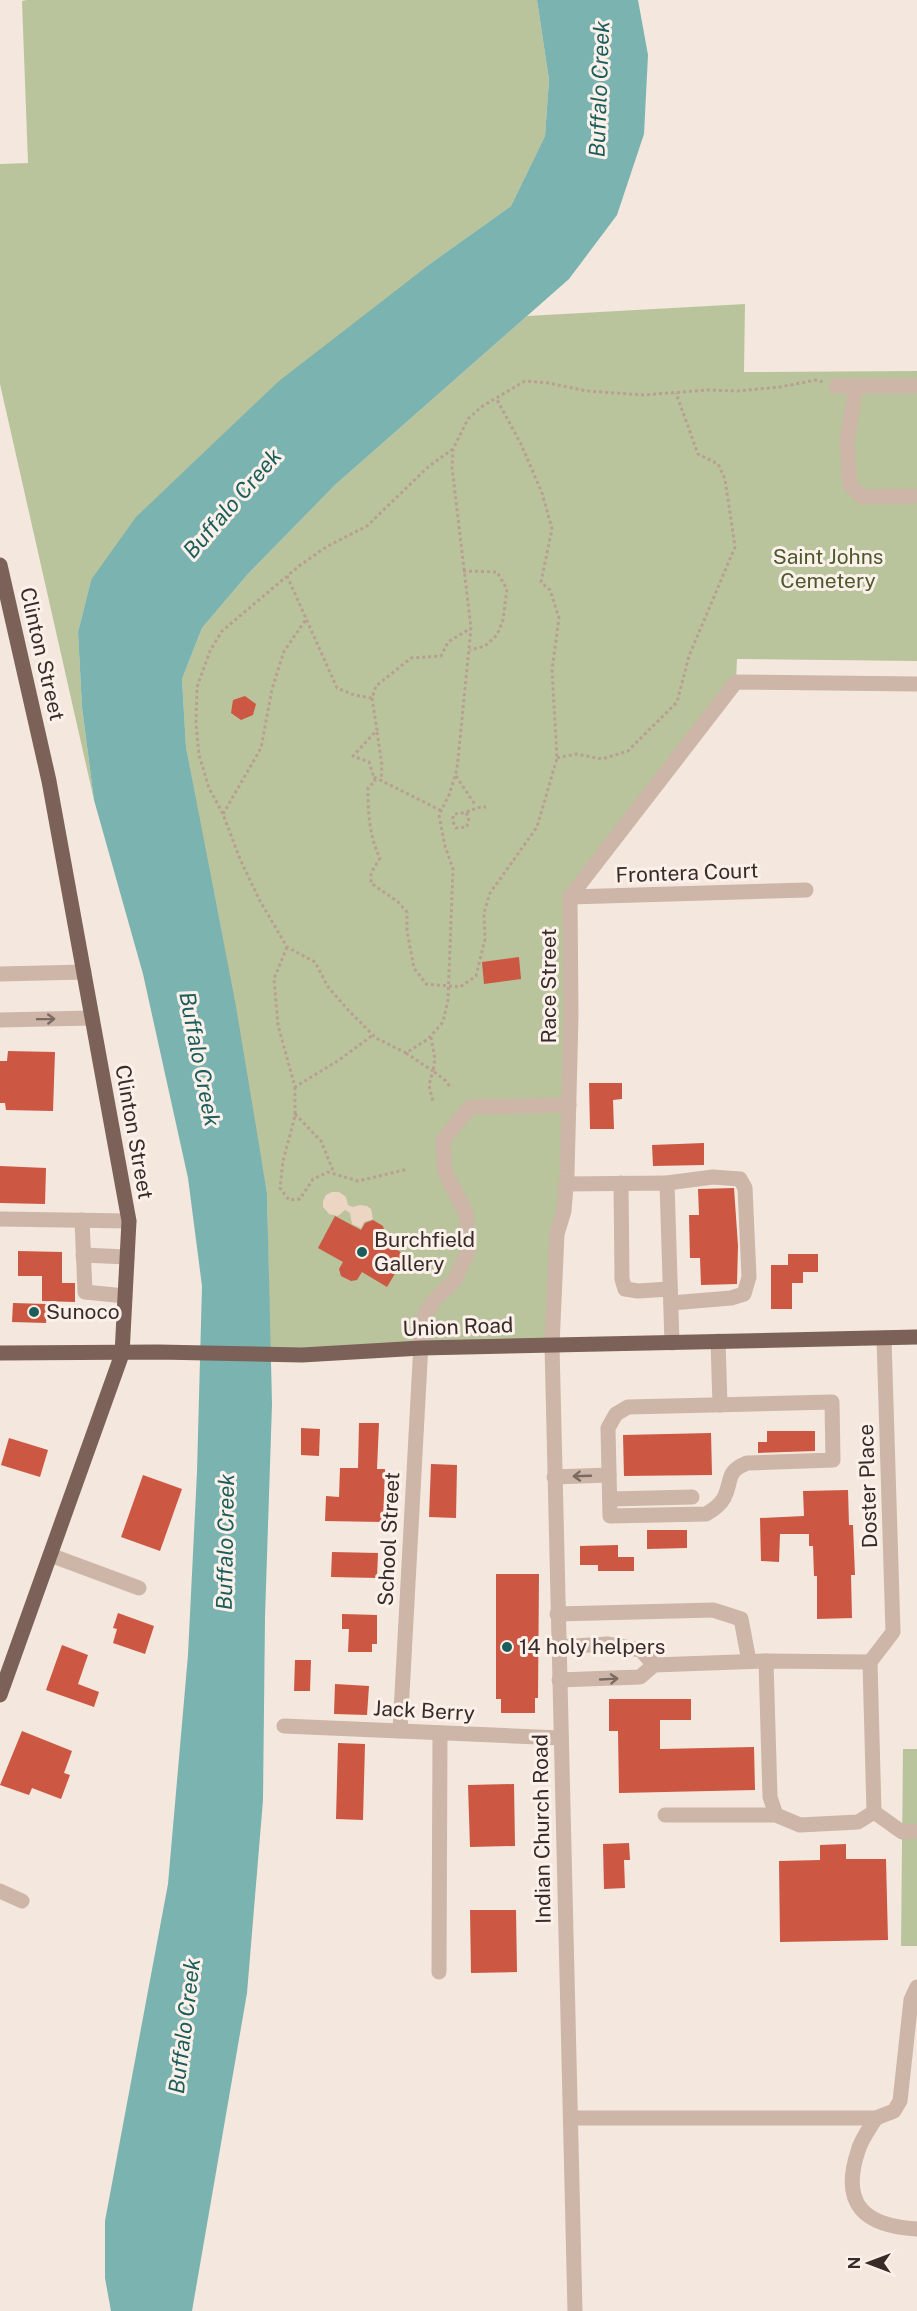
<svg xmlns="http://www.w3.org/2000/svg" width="917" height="2311" viewBox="0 0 917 2311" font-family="'Public Sans',sans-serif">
<rect width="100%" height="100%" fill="#f4e7dd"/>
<!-- green -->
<g fill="#bac49c">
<path d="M27,0H537L549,80L545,136L511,206L434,261L91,580L78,632L82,707L94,800L0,384V164L28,163L22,1Z"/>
<path d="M745,304L744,372L917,371V661L737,659L736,682L570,897L571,1016L552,1345L270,1350L267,1193L186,747L182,679L202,628L247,575L335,485L527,316Z"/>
<path d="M903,1749H917V1946H901Z"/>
</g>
<!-- plaza -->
<path fill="#ecd6c3" d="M332,1192H339L346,1197L348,1205L353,1207L360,1205L367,1206L371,1209L373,1219L364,1222L361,1228L352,1224L350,1213L345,1210L338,1216L329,1214L323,1207V1201L326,1195Z"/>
<!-- water -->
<path fill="#7ab3b0" d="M537,0H638L648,55L644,134L617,215L569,279L335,485L247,575L202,628L182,679L186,747L235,1001L267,1193L272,1404L265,1617L263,1800L247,1993L192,2311H111L105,2278V2221L168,1884L188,1655L197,1472L202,1286L188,1178L143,974L94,800L82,707L78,632L91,580L136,517L279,381L434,261L511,206L545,136L549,80Z"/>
<!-- building -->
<g fill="#cc5742">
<path d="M245,696L256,704L253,715L241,720L231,713L233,700Z"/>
<path d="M519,957L521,979L484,984L482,962Z"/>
<path d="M8,1051L55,1052L53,1111L6,1110L5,1103H0V1061H7Z"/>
<path d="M589,1083H622V1099L613,1100L614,1129H590Z"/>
<path d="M704,1143V1165L653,1166L652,1145Z"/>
<path d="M0,1166L46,1168L45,1204L0,1203Z"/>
<path d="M734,1188L738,1246L737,1284L701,1285L700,1258H690L689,1215H699L698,1189Z"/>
<path d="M335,1216L361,1230L365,1223L373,1220L383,1226L385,1233L381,1241L406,1255L387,1287L362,1272L357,1280L351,1281L341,1276L339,1269L343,1262L318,1248Z"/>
<path d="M18,1251L62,1252V1283H75V1302L42,1301V1276H18Z"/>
<path d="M788,1254H818V1272H803V1283H792V1309H771V1265H788Z"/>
<path d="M13,1303L47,1304L46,1323L12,1322Z"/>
<path d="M359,1423H379L377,1469H385L383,1522L325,1521L326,1496L339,1497L340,1468H358Z"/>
<path d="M301,1428L320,1429L319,1456L301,1455Z"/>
<path d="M767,1431H815V1451L758,1453V1442H767Z"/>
<path d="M711,1433L712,1475L624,1476L623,1435Z"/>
<path d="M9,1438L48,1450L40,1477L1,1465Z"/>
<path d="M431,1464L457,1465L456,1518L429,1517Z"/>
<path d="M143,1475L182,1489L160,1551L121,1537Z"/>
<path d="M848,1490L849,1525H853L855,1575H851L852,1618L817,1619V1576H814L813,1546H809V1534H780L779,1562L761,1561L760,1518L804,1516L803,1491Z"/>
<path d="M647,1530H687V1548L647,1549Z"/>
<path d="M618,1545V1557H634V1571H598V1565H580V1546Z"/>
<path d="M332,1552L378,1553L377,1578L331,1577Z"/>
<path d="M496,1574H539L538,1698H535V1713H501V1699H496Z"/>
<path d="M118,1613L154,1626L145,1654L113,1643L117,1629L113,1628Z"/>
<path d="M342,1614L377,1615V1644H372V1652H348L349,1629H342Z"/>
<path d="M62,1645L88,1655L78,1684L99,1692L94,1707L46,1690Z"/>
<path d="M295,1660H311L310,1691H294Z"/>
<path d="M335,1684L369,1686L367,1715L334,1714Z"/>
<path d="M609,1699H691V1720H660V1749L754,1747L755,1790L619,1793L618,1731H609Z"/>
<path d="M22,1731L72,1751L64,1773L70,1775L61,1799L32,1788L29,1795L0,1785Z"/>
<path d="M338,1743L365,1744L363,1820L336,1819Z"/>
<path d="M514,1784L515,1846L470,1847L468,1785Z"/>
<path d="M629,1843L630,1860H624L625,1888L604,1889L603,1844Z"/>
<path d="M846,1844V1859H886L888,1940L780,1942L779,1861L820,1860V1845Z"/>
<path d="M470,1910H516L517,1972L471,1973Z"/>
</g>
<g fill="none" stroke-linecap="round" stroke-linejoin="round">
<!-- path -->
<g stroke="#b99f92" stroke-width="3" stroke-dasharray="3 3" stroke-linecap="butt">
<path d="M453,449L428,467L367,526L326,547L299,566L222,631L210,651L197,687L196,723L199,755L209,788L223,814L240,859L260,901L287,947L315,962L328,987L350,1012L376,1038L406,1053L428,1039L443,1022L448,1000L453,869L445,846L439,815L449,795L457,769L471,628L452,467L453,449L468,419L481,407L525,381L549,383L587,391L644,395L707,390L738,391L780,387L816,380L823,382"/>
<path d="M463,571L497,572L507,589L503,620L497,635L485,646L470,650"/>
<path d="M287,576L337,688L354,695L372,698L376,686L411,658L441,656L448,642L471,628"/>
<path d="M372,698L377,730L353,756L369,762L375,781L368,788C368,812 369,836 380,858L371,873V883L398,902L407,912V931L414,968L426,984L460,987L476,976L485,939L484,913L490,893L537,827L557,758L552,670L559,618L550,590L541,582L552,529L542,493L521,444L496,398"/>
<path d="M377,732L382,765L381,781"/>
<path d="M557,758L576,754L602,759L628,751L677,702L689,656L735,547L725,479L718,464L698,454L676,393"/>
<path d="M456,776L476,806"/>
<path d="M374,777L442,811"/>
<path d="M466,813L469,817L467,827L456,828L453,822V815C459,812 462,814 467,812C475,809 477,807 486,807"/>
<path d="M223,814L261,748L272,689L284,651L307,618"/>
<path d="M287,947L274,979L278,1025L295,1087L339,1060L373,1035"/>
<path d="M431,1037L435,1059L433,1071L446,1081L450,1087"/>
<path d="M406,1053L433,1071L429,1085L433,1102"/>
<path d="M295,1087V1116L283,1161L280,1188L289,1200L300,1199L313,1179L328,1172L358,1181L408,1169"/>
<path d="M295,1114L321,1141L334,1173"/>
</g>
<!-- minor -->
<g stroke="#cdb5a8" stroke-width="15">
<path d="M836,386H917"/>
<path d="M856,386L847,441L850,485L862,497L917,496"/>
<path d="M570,897L806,890"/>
<path d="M0,974L84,972"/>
<path d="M0,1020L92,1018"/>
<path d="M621,1183L622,1279L625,1289L638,1291L670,1289"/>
<path d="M667,1183L713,1177L740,1179L745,1188L749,1277L744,1294L731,1298L671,1303"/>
<path d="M566,1184L667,1183L672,1343"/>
<path d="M0,1219L129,1221"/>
<path d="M82,1220L85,1292L125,1296"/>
<path d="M83,1255L127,1257"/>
<path d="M718,1341L720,1405"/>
<path d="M832,1402L833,1460L747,1463C725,1472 733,1480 724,1498C720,1505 713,1510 706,1514L610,1516L608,1428L616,1414L628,1407Z"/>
<path d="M554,1477L609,1475"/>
<path d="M610,1499L692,1497"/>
<path d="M50,1555L139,1588"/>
<path d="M557,1614L713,1610L741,1619L749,1661"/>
<path d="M558,1647L607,1644L641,1650L654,1665"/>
<path d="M766,1661L770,1797L776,1815"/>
<path d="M870,1662L893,1632L884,1338"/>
<path d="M559,1680L640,1677L654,1665L766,1661L870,1662L874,1812L858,1822L800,1825L776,1815H665"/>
<path d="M284,1726L561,1738"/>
<path d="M400,1731L422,1325L425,1314L436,1298L455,1280L469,1249L466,1213L445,1172L443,1140L470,1107L569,1105"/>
<path d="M874,1812L902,1832L917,1831"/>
<path d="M0,1891L22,1901"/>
<path d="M439,1972L440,1733"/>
<path d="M571,2118H876L894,2111L900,2101L911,2000L917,1987"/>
<path d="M876,2118C870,2128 861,2139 858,2151C840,2205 865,2226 917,2229"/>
<path d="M575,2311L552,1345L557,1234L564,1211L567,1174L571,1016L570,897L736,682L917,684"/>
</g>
<!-- major -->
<g stroke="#7c6159" stroke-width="15">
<path d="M0,565L49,781L129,1221L122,1354L0,1695"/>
<path d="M0,1353L158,1352L302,1355L421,1348L917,1337"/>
</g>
</g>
<!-- one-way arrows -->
<defs><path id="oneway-shaft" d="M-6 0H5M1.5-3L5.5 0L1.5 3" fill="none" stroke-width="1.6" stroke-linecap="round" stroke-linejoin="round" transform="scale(1.5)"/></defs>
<g stroke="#7c6a62">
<use href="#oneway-shaft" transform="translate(46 1019) rotate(-1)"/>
<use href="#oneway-shaft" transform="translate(582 1476) rotate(178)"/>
<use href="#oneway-shaft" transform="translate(609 1679) rotate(-3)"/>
</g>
<!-- markers -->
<g fill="#1b5d5b" stroke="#fbf1ea" stroke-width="2">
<circle cx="362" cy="1252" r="6"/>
<circle cx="34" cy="1312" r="6"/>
<circle cx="507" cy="1647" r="6"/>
</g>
<g text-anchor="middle" stroke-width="6" stroke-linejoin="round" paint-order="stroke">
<!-- park labels -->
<g font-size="21" fill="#4c592b" stroke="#fbf1ea">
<text x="828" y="564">Saint Johns<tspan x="828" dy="24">Cemetery</tspan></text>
</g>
<!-- street labels -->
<g font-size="21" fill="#392c28" stroke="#fbf1ea">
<text transform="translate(42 654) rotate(77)" y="7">Clinton Street</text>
<text transform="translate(687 873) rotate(-2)" y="7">Frontera Court</text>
<text transform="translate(549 986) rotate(-90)" y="7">Race Street</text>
<text transform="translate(134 1132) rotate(80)" y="7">Clinton Street</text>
<text transform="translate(458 1327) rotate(-2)" y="7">Union Road</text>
<text transform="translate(868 1486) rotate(-92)" y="7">Doster Place</text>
<text transform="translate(389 1539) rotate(-87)" y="7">School Street</text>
<text transform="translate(424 1711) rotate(3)" y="7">Jack Berry</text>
<text transform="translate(542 1829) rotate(-91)" y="7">Indian Church Road</text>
</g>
<!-- poi labels -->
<g font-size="21" fill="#392c28" stroke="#fbf1ea" text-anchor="start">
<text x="374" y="1247">Burchfield<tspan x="374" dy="24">Gallery</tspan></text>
<text x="46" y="1319">Sunoco</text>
<text x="519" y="1654">14 holy helpers</text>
</g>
<!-- water labels -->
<g font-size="22" font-style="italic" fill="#1b5d5b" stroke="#fbf1ea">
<text transform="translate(599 89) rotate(-88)" y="8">Buffalo Creek</text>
<text transform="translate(232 503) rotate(-49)" y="8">Buffalo Creek</text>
<text transform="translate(200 1059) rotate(79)" y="8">Buffalo Creek</text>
<text transform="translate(225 1542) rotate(-89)" y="8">Buffalo Creek</text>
<text transform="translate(184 2026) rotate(-83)" y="8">Buffalo Creek</text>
</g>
</g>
<!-- north arrow -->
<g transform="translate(869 2263) rotate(270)" stroke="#fbf1ea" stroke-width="4.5" paint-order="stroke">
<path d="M0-4.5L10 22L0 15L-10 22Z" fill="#392c28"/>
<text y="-9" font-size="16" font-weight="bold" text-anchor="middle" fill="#392c28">N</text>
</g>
</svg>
